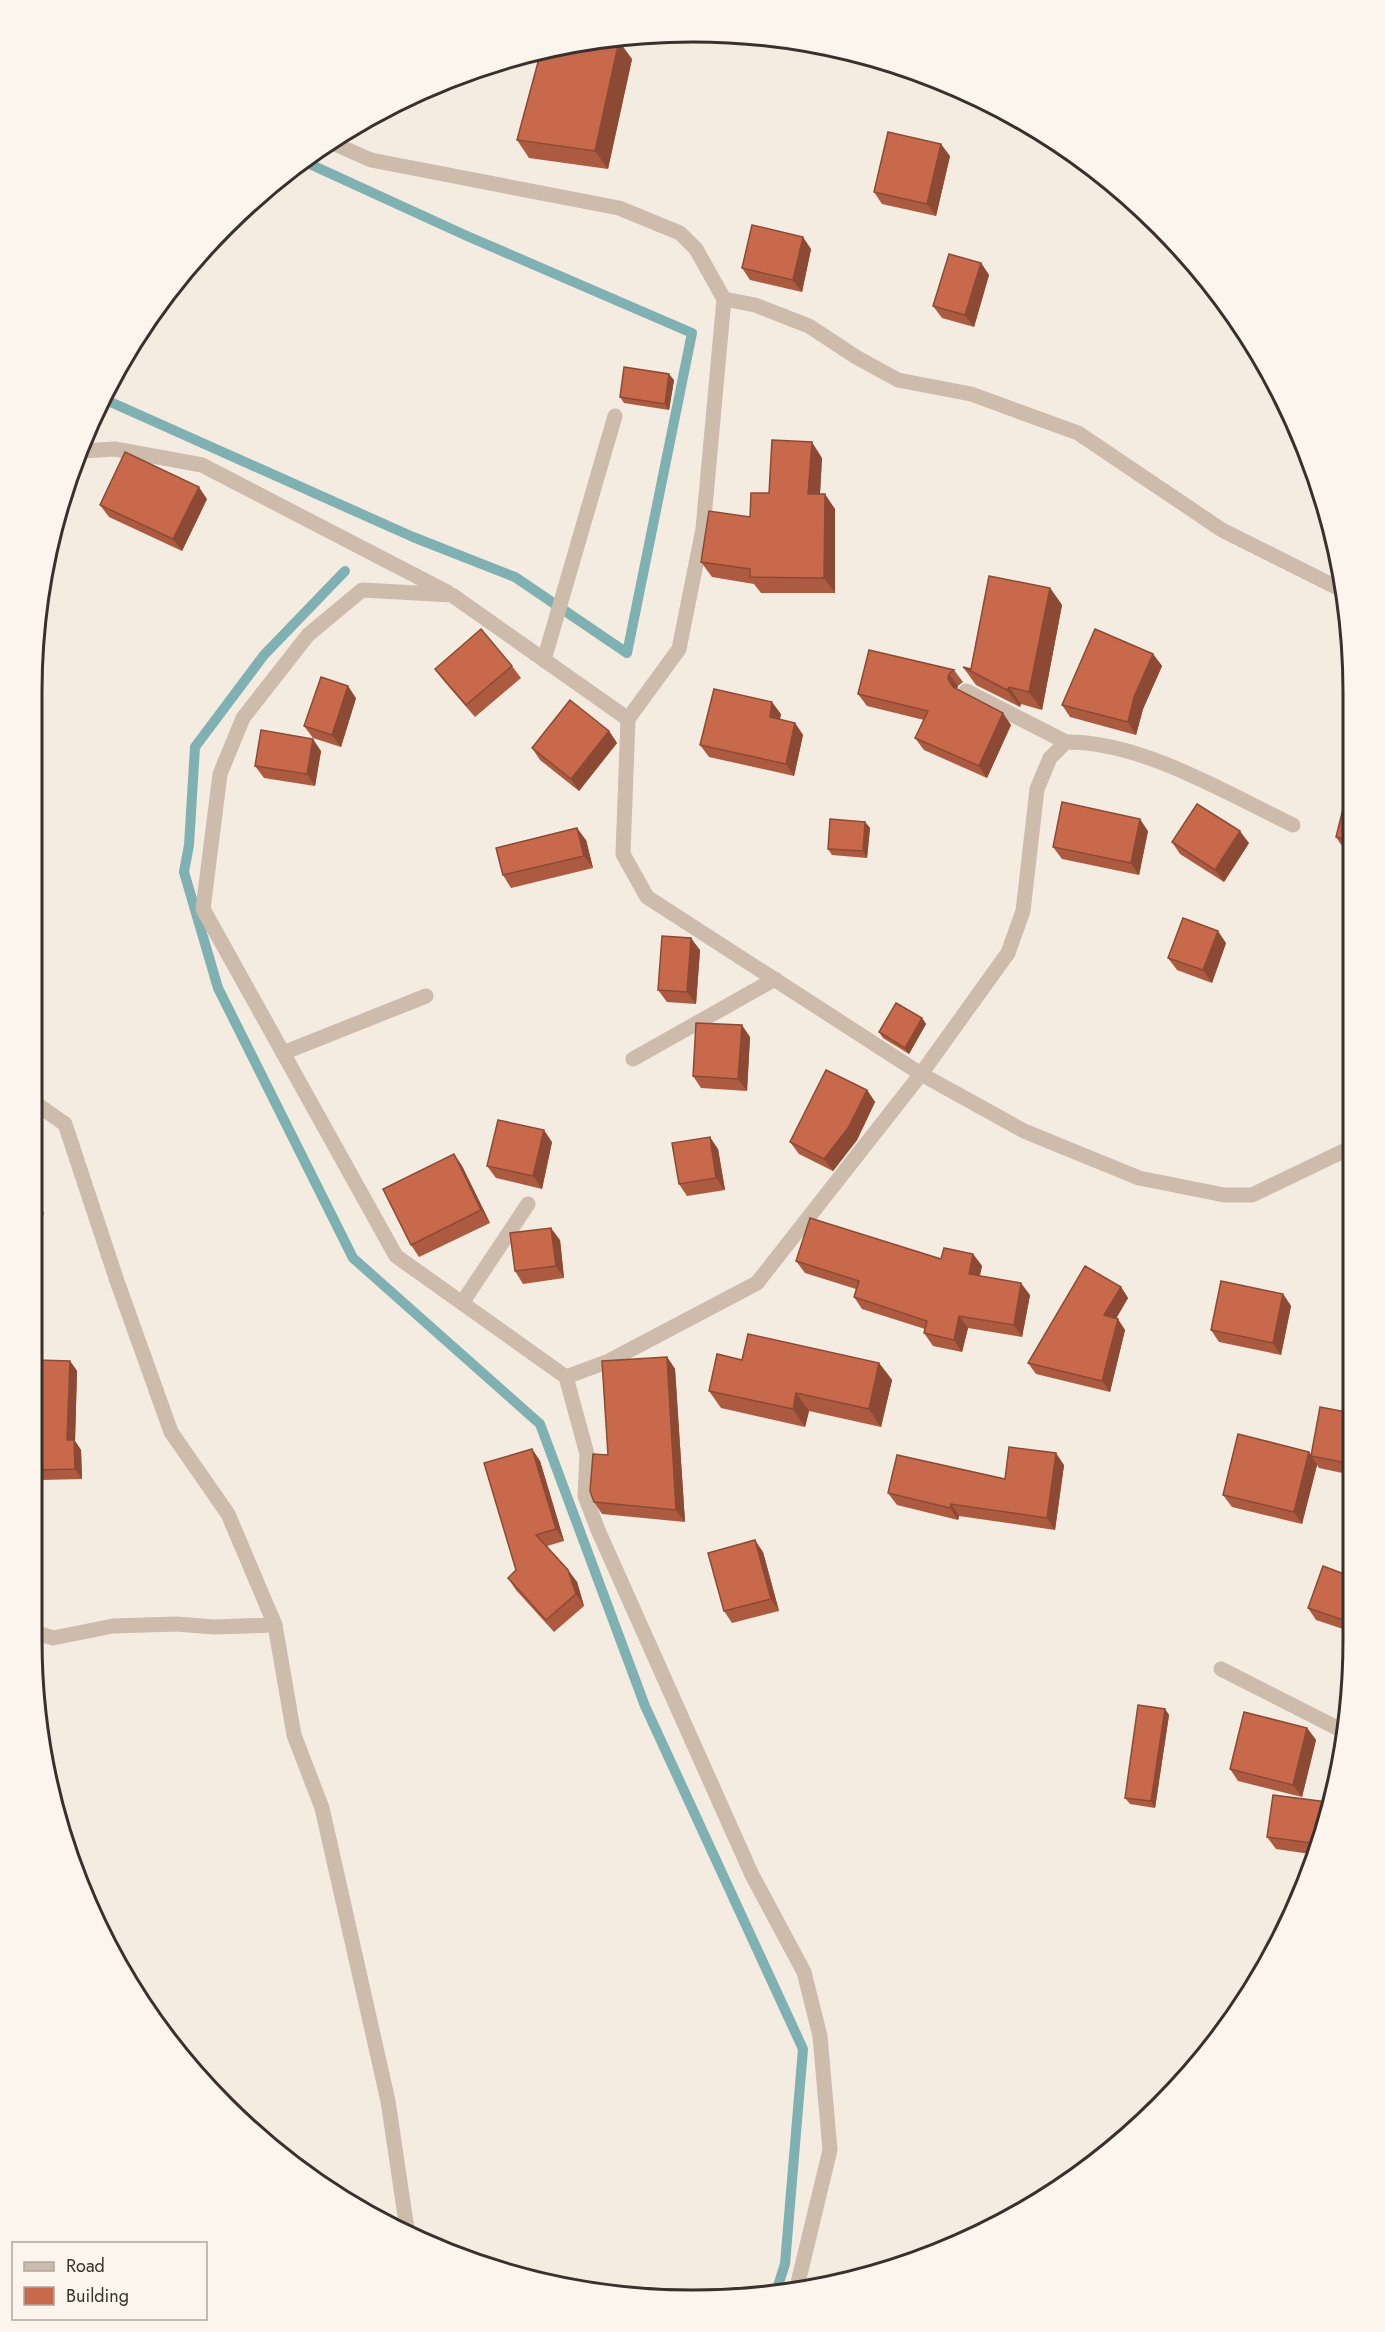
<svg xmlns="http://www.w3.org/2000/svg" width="1385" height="2332" viewBox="0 0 1385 2332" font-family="Jost,sans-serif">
<rect width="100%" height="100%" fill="#f4ebe1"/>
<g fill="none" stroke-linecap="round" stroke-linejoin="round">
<!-- stream -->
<g stroke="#7fb0b2" stroke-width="10">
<path d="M106,400L413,537L515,577L627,653L692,333L467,236L303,161"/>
<path d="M345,571L264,655L195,747L189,845L184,872L218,988L353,1258L540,1424L645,1706L803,2049L785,2264L775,2295"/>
</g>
<!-- street -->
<g stroke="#cdbbac" stroke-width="15">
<path d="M328,141L371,160L619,208L680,233L696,249L724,299L703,529L679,649L628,719L623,854L647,897L921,1074L1024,1131L1139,1178L1224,1195H1252L1352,1147"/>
<path d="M724,299L755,305L809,326L856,357L898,380L971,394L1078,433L1222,530L1342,590"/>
<path d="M81,451L115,449L202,465L447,592"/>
<path d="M544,660L615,416"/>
<path d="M966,691L1066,742"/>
<path d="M628,719L452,595L362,590L308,635L243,718L220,774L203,909L396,1256L566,1377L587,1454L585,1496L598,1530L752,1875L804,1972L820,2036L830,2150L796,2291"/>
<path d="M283,1053L426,996"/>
<path d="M633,1059L775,979"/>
<path d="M35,1103L65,1124L117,1281L171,1432L228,1514L275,1625"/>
<path d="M462,1303L528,1204"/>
<path d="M566,1377L609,1361L757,1283L921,1074L1008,953L1023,911L1037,789L1050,758L1066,742C1141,741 1226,793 1293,825"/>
<path d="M37,1633L53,1638L113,1626L176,1624L214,1627L275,1625L294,1735L322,1808L388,2101L408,2236"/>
<path d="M1221,1669L1343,1731"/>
</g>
</g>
<!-- wall -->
<g fill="#ac5a40">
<path d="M632,59L608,169L529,158L517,140Z"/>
<path d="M950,156L936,216L882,204L874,192Z"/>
<path d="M811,249L802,292L750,280L742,268Z"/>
<path d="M981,263L989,275L974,327L942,318L933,306Z"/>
<path d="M674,380L669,410L624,403L620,397Z"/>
<path d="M822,458L820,494L835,509V593H761L754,584L712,577L701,562L750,517L769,493Z"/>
<path d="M207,499L182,551L109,517L100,505Z"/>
<path d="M1050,588L1062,605L1042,710L1021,704L1020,707L976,685L963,667L971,669Z"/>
<path d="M1153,654L1162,666L1143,709L1136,735L1070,717L1062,705Z"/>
<path d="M512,666L521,678L475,717L444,681L435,669Z"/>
<path d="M954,670L963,682L958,686L957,689L1011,725L987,778L924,750L915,738L924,720L867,706L858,694Z"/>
<path d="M356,698L341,747L313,738L304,726Z"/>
<path d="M781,714L780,719L795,723L803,735L794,776L709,757L700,745Z"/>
<path d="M609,731L617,743L579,791L540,760L532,748Z"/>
<path d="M321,751L315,786L264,778L255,766Z"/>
<path d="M1352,786V851L1344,849L1336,837Z"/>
<path d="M865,822L870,828L867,858L832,855L828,849Z"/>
<path d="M1148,831L1139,875L1062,859L1053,847Z"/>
<path d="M586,840L593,868L511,888L503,875Z"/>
<path d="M1172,842L1249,843L1224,882L1180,854Z"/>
<path d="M1226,943L1212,983L1177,970L1168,958Z"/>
<path d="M700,950L696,1004L667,1002L658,990Z"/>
<path d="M922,1018L926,1024L909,1054L883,1038L879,1032Z"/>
<path d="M750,1037L747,1091L701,1088L693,1076Z"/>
<path d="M867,1090L875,1102L857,1140L833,1171L799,1154L790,1142Z"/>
<path d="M552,1142L542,1189L496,1178L487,1166Z"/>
<path d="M718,1149L725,1190L687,1196L679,1184Z"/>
<path d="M454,1154L462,1166L490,1223L419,1257L411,1245Z"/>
<path d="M560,1240L564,1278L523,1284L515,1271Z"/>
<path d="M973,1254L982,1266L980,1276L1030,1295L1022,1337L968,1328L962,1352L933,1346L924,1333L925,1329L862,1309L854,1297L856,1289L805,1273L796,1261L941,1259Z"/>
<path d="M1121,1287L1128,1298L1116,1318L1125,1330L1110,1392L1036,1374L1028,1363Z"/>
<path d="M1283,1294L1291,1306L1281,1355L1219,1342L1211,1330Z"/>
<path d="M667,1357L675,1369L685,1522L602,1514L594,1502L608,1455Z"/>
<path d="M36,1360L70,1361L77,1371L75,1441L81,1450L82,1479L42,1480L36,1472Z"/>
<path d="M742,1360L879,1363L892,1380L881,1427L809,1411L805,1427L721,1408L709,1391Z"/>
<path d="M1352,1413V1475L1319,1468L1317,1465L1302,1524L1232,1507L1223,1495L1309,1452L1311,1455Z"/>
<path d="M532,1449L540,1461L564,1541L547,1546L568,1570L577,1582L584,1606L554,1632L516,1590L508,1578L516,1570Z"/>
<path d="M1064,1465L1055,1530L959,1516L958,1520L897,1505L888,1493L1005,1479Z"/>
<path d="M763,1552L779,1611L732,1623L724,1611Z"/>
<path d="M1352,1577V1632L1316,1620L1308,1608Z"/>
<path d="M1165,1709L1169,1715L1155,1808L1130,1804L1125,1798Z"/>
<path d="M1307,1728L1316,1740L1302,1797L1238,1781L1230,1769Z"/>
<path d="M1327,1802L1328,1803L1317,1855L1276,1849L1267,1837Z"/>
</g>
<!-- shaded-wall -->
<g fill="#8c4a34">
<path d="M619,41L632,59L608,169L595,151Z"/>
<path d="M941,144L950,156L936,216L927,204Z"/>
<path d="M803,237L811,249L802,292L793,280Z"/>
<path d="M981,263L989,275L974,327L965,315Z"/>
<path d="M669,374L674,380L669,410L665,404Z"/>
<path d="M812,442L822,458L819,509L808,494Z"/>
<path d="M199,487L207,499L182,551L173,539Z"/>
<path d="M825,494L835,509V593L824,578Z"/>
<path d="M1050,588L1062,605L1042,710L1029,692Z"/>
<path d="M1153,654L1162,666L1143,709L1136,735L1128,722L1134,697Z"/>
<path d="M949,674L958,686L956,691L953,687L948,679Z"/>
<path d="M348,686L356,698L341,747L332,735Z"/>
<path d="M1009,687L1021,704L1020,707L1007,690Z"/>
<path d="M772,702L781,714L778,729L770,717Z"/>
<path d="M1003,713L1011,725L987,778L979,766Z"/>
<path d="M795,723L803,735L794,776L786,764Z"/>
<path d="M609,731L617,743L579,791L571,779Z"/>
<path d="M313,739L321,751L315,786L307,774Z"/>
<path d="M1140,819L1148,831L1139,875L1131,863Z"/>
<path d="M865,822L870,828L867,858L863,851Z"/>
<path d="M577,828L586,840L593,868L584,856Z"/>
<path d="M1240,831L1249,843L1224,882L1215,870Z"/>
<path d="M1218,931L1226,943L1212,983L1203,970Z"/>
<path d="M691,938L700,950L696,1004L687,992Z"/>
<path d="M922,1018L926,1024L909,1054L905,1048Z"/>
<path d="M742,1025L750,1037L747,1091L738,1079Z"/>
<path d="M867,1090L875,1102L857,1140L833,1171L824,1159Z"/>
<path d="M544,1130L552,1142L542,1189L533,1176Z"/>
<path d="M710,1137L718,1149L725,1190L716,1178Z"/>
<path d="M454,1154L462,1166L490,1223L481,1210Z"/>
<path d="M35,1201L44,1213L35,1239Z"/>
<path d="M551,1228L560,1240L564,1278L556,1266Z"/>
<path d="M973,1254L982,1266L977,1286L969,1274Z"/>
<path d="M1021,1283L1030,1295L1022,1337L1014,1325Z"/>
<path d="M1121,1287L1128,1298L1112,1326L1104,1315Z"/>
<path d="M1283,1294L1291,1306L1281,1355L1273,1343Z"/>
<path d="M959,1316L968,1328L962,1352L954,1340Z"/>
<path d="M1118,1319L1125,1330L1110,1392L1102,1381Z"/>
<path d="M667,1357L675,1369L685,1522L676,1510Z"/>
<path d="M70,1361L77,1371L75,1441L81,1450L82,1479L75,1469L67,1440Z"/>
<path d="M879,1363L892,1380L881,1427L869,1409Z"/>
<path d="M796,1393L809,1411L805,1427L793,1409Z"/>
<path d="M532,1449L540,1461L564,1541L556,1529Z"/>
<path d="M1309,1452L1317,1465L1302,1524L1294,1512Z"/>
<path d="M1056,1453L1064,1465L1055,1530L1047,1518Z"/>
<path d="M951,1504L959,1516L958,1520L950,1508Z"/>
<path d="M755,1540L763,1552L779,1611L771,1599Z"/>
<path d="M568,1570L577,1582L584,1606L576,1594Z"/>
<path d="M1165,1709L1169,1715L1155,1808L1151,1801Z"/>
<path d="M1307,1728L1316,1740L1302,1797L1293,1785Z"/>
</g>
<!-- building -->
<g fill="#c8694b" stroke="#8c4a34" stroke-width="1.5">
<path d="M612,39L619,41L595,151L517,140L541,51L564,44Z"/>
<path d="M888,132L941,144L927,204L874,192Z"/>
<path d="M752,225L803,237L793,280L742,268Z"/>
<path d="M949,254L981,263L965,315L933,306Z"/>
<path d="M624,367L669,374L665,404L620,397Z"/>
<path d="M772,440L812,442L808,494H825L824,578L750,577V569L701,562L709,511L750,517L751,493H769Z"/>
<path d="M125,452L199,487L173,539L100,505Z"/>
<path d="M989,576L1050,588L1029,692L1009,687L1007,690L963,667L971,669Z"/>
<path d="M481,629L512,666L466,705L435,669Z"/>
<path d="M1095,629L1153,654L1134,697L1128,722L1062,705Z"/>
<path d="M869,650L954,670L949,674L948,679L953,687L1003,713L979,766L915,738L928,711L858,694Z"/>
<path d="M321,677L348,686L332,735L304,726Z"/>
<path d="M714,689L772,702L770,717L795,723L786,764L700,745Z"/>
<path d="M570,700L609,731L571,779L532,748Z"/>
<path d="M261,730L313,739L307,774L255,766Z"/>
<path d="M1349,785L1352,786V841L1336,837Z"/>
<path d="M1062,802L1140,819L1131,863L1053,847Z"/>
<path d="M1197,804L1240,831L1215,870L1172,842Z"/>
<path d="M830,819L865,822L863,851L828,849Z"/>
<path d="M577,828L584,856L503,875L496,848Z"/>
<path d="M1183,918L1218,931L1203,970L1168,958Z"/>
<path d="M662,936L691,938L687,992L658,990Z"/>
<path d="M896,1003L922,1018L905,1048L879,1032Z"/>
<path d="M696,1023L742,1025L738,1079L693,1076Z"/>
<path d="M826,1070L867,1090L848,1128L824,1159L790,1142Z"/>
<path d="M498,1120L544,1130L533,1176L487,1166Z"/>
<path d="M710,1137L716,1178L679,1184L672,1143Z"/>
<path d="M454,1154L481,1210L411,1245L383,1189Z"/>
<path d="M810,1218L941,1259L944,1248L973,1254L969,1274L1021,1283L1014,1325L959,1316L954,1340L924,1333L927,1321L854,1297L859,1281L796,1261Z"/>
<path d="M551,1228L556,1266L515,1271L510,1233Z"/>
<path d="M1085,1266L1121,1287L1104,1315L1118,1319L1102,1381L1028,1363Z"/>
<path d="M1221,1281L1283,1294L1273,1343L1211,1330Z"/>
<path d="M748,1334L879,1363L869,1409L796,1393L793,1409L709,1391L717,1354L742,1360Z"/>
<path d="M667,1357L676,1510L594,1502L590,1491L593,1454L608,1455L602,1361Z"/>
<path d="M36,1360L70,1361L67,1440H74L75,1469L36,1470Z"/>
<path d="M1320,1407L1352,1413V1464L1311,1456Z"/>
<path d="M1238,1434L1309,1452L1294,1512L1223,1495Z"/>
<path d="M1009,1447L1056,1453L1047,1518L951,1504L950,1508L888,1493L897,1455L1005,1479Z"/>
<path d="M532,1449L556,1529L536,1535L568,1570L576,1594L546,1620L508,1578L516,1570L484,1463Z"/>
<path d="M755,1540L771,1599L724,1611L708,1553Z"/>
<path d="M1323,1566L1352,1577V1623L1308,1608Z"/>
<path d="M1138,1705L1165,1709L1151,1801L1125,1798Z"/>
<path d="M1244,1712L1307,1728L1293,1785L1230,1769Z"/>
<path d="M1273,1795L1327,1802L1320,1844L1267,1837Z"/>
</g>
<!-- crop -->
<path d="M0 0H1385V2332H0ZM692 42H693A650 650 0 0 1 1343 692V1640A650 650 0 0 1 693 2290H692A650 650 0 0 1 42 1640V692A650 650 0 0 1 692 42Z" fill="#fbf5ee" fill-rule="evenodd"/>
<path fill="none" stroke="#3b302b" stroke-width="3" d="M692 42H693A650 650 0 0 1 1343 692V1640A650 650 0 0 1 693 2290H692A650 650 0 0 1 42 1640V692A650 650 0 0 1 692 42Z"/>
<!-- legend -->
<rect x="12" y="2242" width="195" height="78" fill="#fbf5ee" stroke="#aea6a0" stroke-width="1.5"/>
<rect x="24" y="2262" width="30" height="9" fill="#cdbbac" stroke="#aea6a0" stroke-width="1.5"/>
<text x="66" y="2272" font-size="18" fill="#3b302b">Road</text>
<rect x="24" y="2287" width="30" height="18" fill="#c8694b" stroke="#aea6a0" stroke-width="1.5"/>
<text x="66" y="2302" font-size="18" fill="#3b302b">Building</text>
</svg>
